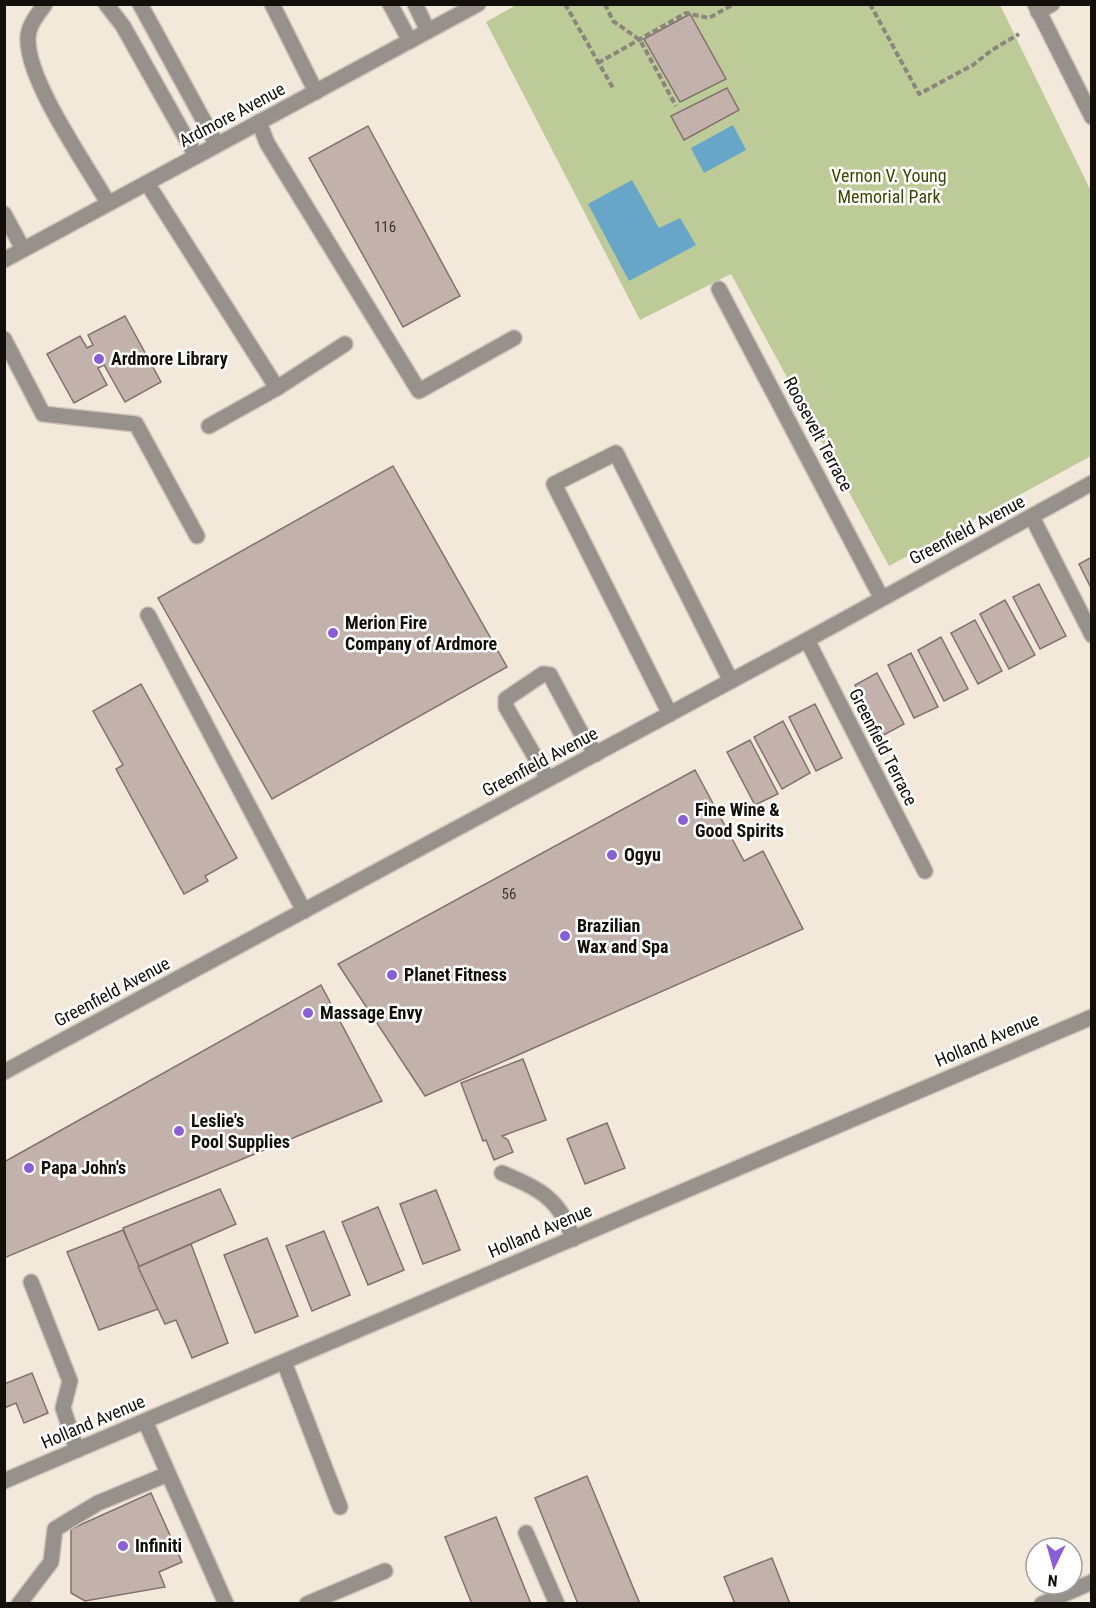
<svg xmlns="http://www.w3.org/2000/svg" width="1096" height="1608" viewBox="0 0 1096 1608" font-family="'Roboto Condensed',sans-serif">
<rect width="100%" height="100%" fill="#f3e9da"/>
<!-- green -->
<path fill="#bccb98" d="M518,4L1000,5L1091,191V456L889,566L731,274L640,320L486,22Z"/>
<!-- water -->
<g fill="#67a6c9">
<path d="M733,125L746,150L704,173L691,148Z"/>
<path d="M632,180L659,228L680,218L696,245L629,281L588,204Z"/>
</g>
<!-- building -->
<g fill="#c3b1ac" stroke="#82716c" stroke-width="1.5">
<path d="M690,14L726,79L680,102L644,39Z"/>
<path d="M727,88L739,110L684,140L671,116Z"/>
<path d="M368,126L460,296L403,327L309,158Z"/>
<path d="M125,316L161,382L125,402L104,365L98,368L107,385L74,403L47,354L80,336L87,348L93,345L88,335Z"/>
<path d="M393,466L507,667L272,799L158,598Z"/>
<path d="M1092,557V590L1079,564Z"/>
<path d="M1039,584L1066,636L1040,649L1013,597Z"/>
<path d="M1005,600L1035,655L1009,669L980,614Z"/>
<path d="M975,620L1002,671L978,684L951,633Z"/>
<path d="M941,637L968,689L944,701L918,650Z"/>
<path d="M911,653L938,707L914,718L888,665Z"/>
<path d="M877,673L904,724L882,736L855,685Z"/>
<path d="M141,684L237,858L205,876L208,881L184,894L116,769L123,765L93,711Z"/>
<path d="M815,704L842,758L816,771L789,717Z"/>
<path d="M783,721L810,773L782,789L754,737Z"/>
<path d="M750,740L778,794L755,805L727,752Z"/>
<path d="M695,770L744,861L763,851L803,929L425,1096L338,964Z"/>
<path d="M321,985L382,1101L4,1258V1162Z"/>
<path d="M523,1059L546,1120L502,1136L508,1140L513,1152L494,1160L486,1140L483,1141L461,1083Z"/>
<path d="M607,1123L625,1168L585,1184L567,1139Z"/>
<path d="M220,1189L236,1224L138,1267L123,1228Z"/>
<path d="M436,1190L460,1250L423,1264L400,1204Z"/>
<path d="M378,1207L404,1270L368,1285L342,1222Z"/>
<path d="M123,1230L158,1309L99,1330L67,1252Z"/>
<path d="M324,1231L350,1295L312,1311L286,1246Z"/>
<path d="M267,1238L298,1316L255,1333L224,1255Z"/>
<path d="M191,1244L228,1343L192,1358L176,1320L165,1324L138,1267Z"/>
<path d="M32,1373L48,1413L24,1423L16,1403L4,1408V1384Z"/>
<path d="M587,1476L640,1604H578L535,1498Z"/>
<path d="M151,1493L182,1562L159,1572L165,1587L85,1601L71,1593V1529Z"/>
<path d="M496,1517L531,1604H472L445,1537Z"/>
<path d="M772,1558L790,1604H735L724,1577Z"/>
</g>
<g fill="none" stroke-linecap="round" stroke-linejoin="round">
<defs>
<g id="minor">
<path d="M45,4C37,16 27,26 28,41C29,84 86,164 108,203"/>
<path d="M106,4L123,26L196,156"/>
<path d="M140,4L217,145"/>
<path d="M272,4L316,92"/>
<path d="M390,4L410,41"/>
<path d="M415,4L428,31"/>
<path d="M1035,4L1092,117"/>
<path d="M1038,12L1052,4"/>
<path d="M259,122L267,143L419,391L514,338"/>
<path d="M147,183L277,388L209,426"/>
<path d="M4,214L23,249"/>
<path d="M4,260L478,4"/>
<path d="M719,289L881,597"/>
<path d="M4,339L43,414L136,424L197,536"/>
<path d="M277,388L345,344"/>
<path d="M1032,517L1092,635"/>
<path d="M148,615L304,911"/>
<path d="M807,640L925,871"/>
<path d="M670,714L554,484L616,453L731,681"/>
<path d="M548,779L506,707V699L543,674L550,675L580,731L596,754"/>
<path d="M4,1072L807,640L1092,483"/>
<path d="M502,1173C539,1189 560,1198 573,1239"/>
<path d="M31,1282L70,1381L63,1408L77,1450"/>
<path d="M284,1362L340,1507"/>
<path d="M145,1421L226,1604"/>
<path d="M4,1481L1092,1017"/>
<path d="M526,1533L557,1604"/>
<path d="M19,1604L51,1562L55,1529L98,1503L168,1474"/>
<path d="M307,1604L385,1571"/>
<path d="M1042,1604L1092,1582"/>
</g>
</defs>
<!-- minor casing -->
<use href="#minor" stroke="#cfc6b9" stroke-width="18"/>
<!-- path -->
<g stroke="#8c857b" stroke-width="4" stroke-dasharray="6 3" stroke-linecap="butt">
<path d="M565,4L613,88"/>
<path d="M605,4L613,21L640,40L676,106"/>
<path d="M870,4L919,94L973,65L992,50L1019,34"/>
<path d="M598,63L686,13L709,18L734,4"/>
</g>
<!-- minor -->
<use href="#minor" stroke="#97918c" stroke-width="15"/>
</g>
<!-- markers -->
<g fill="#8a5ed8" stroke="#fff" stroke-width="2">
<circle cx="99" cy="359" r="6"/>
<circle cx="333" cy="633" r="6"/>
<circle cx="683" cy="820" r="6"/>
<circle cx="612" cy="855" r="6"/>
<circle cx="565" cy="936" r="6"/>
<circle cx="392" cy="975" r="6"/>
<circle cx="308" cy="1013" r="6"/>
<circle cx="179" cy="1131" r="6"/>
<circle cx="29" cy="1168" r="6"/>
<circle cx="123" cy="1546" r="6"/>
</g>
<g text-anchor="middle" stroke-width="5" stroke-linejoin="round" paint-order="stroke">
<!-- number labels -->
<g font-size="15" fill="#3e3732">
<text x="385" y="232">116</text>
<text x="509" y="899">56</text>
</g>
<!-- street labels -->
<g font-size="18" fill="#120e09" stroke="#fff">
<text transform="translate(232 115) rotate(-28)" y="6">Ardmore Avenue</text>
<text transform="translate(818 434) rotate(62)" y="6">Roosevelt Terrace</text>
<text transform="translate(967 530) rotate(-28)" y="6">Greenfield Avenue</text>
<text transform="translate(883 747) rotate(63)" y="6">Greenfield Terrace</text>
<text transform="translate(540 762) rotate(-28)" y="6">Greenfield Avenue</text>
<text transform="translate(112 992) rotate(-28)" y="6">Greenfield Avenue</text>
<text transform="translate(987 1040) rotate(-23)" y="6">Holland Avenue</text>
<text transform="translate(540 1231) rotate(-23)" y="6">Holland Avenue</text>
<text transform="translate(93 1422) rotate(-23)" y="6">Holland Avenue</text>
</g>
<!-- park labels -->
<g font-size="18" fill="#3b4800" stroke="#fff">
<text x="889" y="182">Vernon V. Young<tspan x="889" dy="21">Memorial Park</tspan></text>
</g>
<!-- poi labels -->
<g font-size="18" font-weight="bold" fill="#120e09" stroke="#fff" text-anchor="start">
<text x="111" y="365">Ardmore Library</text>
<text x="345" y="629">Merion Fire<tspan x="345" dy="21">Company of Ardmore</tspan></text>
<text x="695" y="816">Fine Wine &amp;<tspan x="695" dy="21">Good Spirits</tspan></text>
<text x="624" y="861">Ogyu</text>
<text x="577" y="932">Brazilian<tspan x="577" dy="21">Wax and Spa</tspan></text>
<text x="404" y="981">Planet Fitness</text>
<text x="320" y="1019">Massage Envy</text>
<text x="191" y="1127">Leslie's<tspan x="191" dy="21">Pool Supplies</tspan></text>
<text x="41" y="1174">Papa John's</text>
<text x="135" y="1552">Infiniti</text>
</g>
</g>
<!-- border -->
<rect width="1096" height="1608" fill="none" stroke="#120e09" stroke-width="12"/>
<!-- north arrow -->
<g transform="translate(1054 1566) rotate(185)"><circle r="28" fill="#ffffff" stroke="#a09f9d" stroke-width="1.5"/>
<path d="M0-4.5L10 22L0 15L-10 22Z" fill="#8a5ed8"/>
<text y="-9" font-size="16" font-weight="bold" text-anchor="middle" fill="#120e09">N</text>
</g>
</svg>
